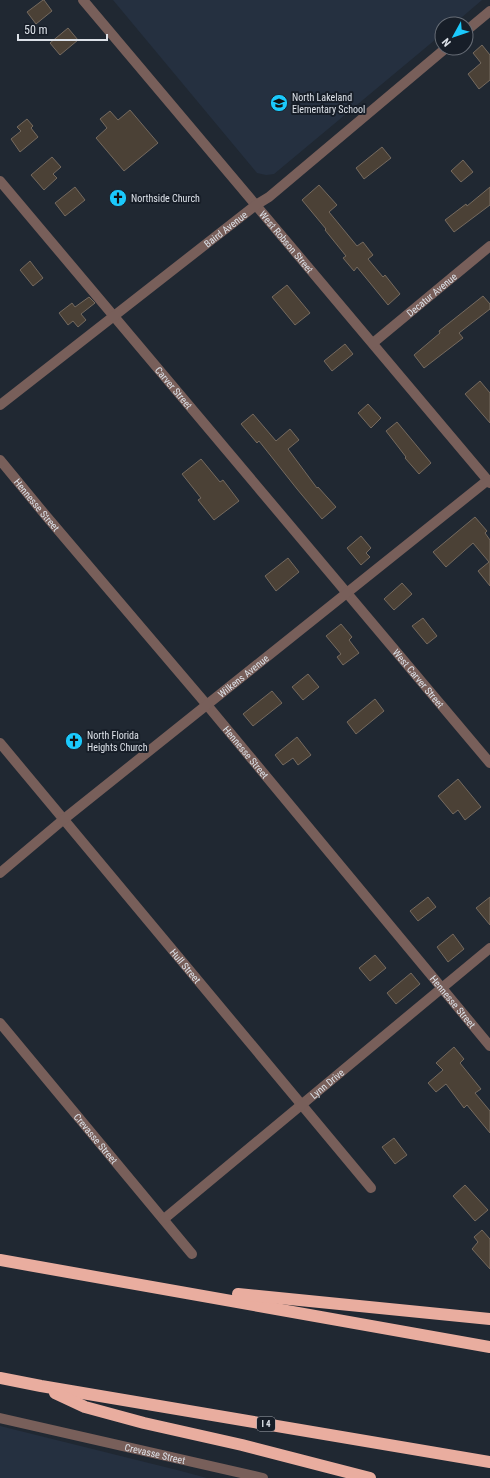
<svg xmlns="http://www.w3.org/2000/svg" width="490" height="1478" viewBox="0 0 490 1478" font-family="'Roboto Condensed',sans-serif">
<rect width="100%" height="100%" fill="#202832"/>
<!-- built -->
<g fill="#253040">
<path d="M113,0H482L454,24H442V34L274,174L266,175L257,173Z"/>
<path d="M0,1426L177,1470L207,1478H0Z"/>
</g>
<!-- building -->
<g fill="#4b4136" stroke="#756a5f">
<path d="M43,0H44L52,11L36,24L27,12Z"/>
<path d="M68,28L78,40L60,55L50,43Z"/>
<path d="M482,45L490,55V80L479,89L468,74L481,63L473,53Z"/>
<path d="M130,110L158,143L124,171L96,138L107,128L100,119L110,111L118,120Z"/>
<path d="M27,119L33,126L31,128L38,137L20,152L11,139L21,131L17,127Z"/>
<path d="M382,147L391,158L364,179L356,168Z"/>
<path d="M52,157L61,167L53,174L57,178L44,190L31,175Z"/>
<path d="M463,160L473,172L461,182L451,171Z"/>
<path d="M319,185L337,205L329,212L357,246L363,242L373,255L368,259L383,277L385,275L400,294L388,305L357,267L354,271L343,258L346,256L325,230L326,229L302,200Z"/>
<path d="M75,187L85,200L65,216L55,203Z"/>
<path d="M490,187V205L454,232L445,220L466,204L467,206Z"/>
<path d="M30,261L43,278L33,286L20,270Z"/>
<path d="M287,285L310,313L295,325L272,297Z"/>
<path d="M483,296L490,304V309L459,333L463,338L424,368L414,355L440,333L439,331Z"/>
<path d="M89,297L95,303L81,314L86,320L78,327L73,321L68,325L59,313L72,303L75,307Z"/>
<path d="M345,344L353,354L332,371L324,361Z"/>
<path d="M480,381L490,393V423L465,394Z"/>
<path d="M368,404L381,418L371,428L358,413Z"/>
<path d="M253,414L276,441L290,429L299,440L288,449L317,488L318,487L336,507L322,519L297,489L259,441L257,443L241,424Z"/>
<path d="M397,422L431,463L419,474L405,458L406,457L386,431Z"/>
<path d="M201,459L220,482L223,480L239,501L214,520L198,500L201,498L182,474Z"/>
<path d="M475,517L487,531L485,533L490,540V586L478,571L489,562L473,543L446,567L433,552Z"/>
<path d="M361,536L371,548L366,553L370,557L361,565L347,548Z"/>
<path d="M288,558L299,572L276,591L265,576Z"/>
<path d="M402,583L412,594L394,610L384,599Z"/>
<path d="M423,618L437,636L427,644L412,626Z"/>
<path d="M341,624L352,637L349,640L359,653L343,665L337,657L341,654L326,636Z"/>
<path d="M308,674L319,687L303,700L292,687Z"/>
<path d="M272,691L282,703L253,726L243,714Z"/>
<path d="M375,699L384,711L356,734L347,722Z"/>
<path d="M297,737L311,755L298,765L293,758L283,765L275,755Z"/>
<path d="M458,779L481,807L465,820L458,810L453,814L438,796Z"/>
<path d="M428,897L436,907L418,921L410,911Z"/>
<path d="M490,897V925L476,908Z"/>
<path d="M453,934L464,949L448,962L437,947Z"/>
<path d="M375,955L386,968L370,981L359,968Z"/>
<path d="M411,973L420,984L396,1004L387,993Z"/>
<path d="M454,1047L464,1059L460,1063L481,1089L475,1093L490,1111V1133L467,1105L464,1108L446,1084L436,1092L428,1083L443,1070L436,1063Z"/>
<path d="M394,1138L407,1155L395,1164L382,1147Z"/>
<path d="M465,1185L488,1210L475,1221L453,1196Z"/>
<path d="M482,1230L490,1239V1269L472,1249L478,1242L474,1237Z"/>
</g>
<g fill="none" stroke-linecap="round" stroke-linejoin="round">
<!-- street -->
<g stroke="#785f5a" stroke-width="10">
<path id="s1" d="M83,0L490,483"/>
<path d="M466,31L490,11"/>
<path id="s2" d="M0,181L490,763"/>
<path id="s3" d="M373,343L490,246"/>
<path id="s4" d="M0,405L256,205L269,197L446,48"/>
<path id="s5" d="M0,460L47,517L207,705L490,1046"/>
<path id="s6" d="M0,743L371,1188"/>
<path id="s7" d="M0,873L64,819L488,480"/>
<path id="s8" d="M0,1023L192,1254"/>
<path id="s9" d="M164,1219L490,948"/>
<path id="s10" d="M0,1418L263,1478"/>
</g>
<!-- highway -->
<g stroke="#e9ad9f" stroke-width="12">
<path d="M0,1260L490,1347"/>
<path d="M238,1294L490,1319"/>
<path d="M0,1378L41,1386L490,1462"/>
<path d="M55,1393L85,1407L144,1423L242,1445L370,1478"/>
</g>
</g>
<!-- icons -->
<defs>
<symbol id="school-disc" viewBox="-11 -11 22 22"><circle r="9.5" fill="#1bc9fc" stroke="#171e28"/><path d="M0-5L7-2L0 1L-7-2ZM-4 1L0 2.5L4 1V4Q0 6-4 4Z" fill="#111"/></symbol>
<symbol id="church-disc" viewBox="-11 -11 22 22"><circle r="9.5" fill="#1bc9fc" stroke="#171e28"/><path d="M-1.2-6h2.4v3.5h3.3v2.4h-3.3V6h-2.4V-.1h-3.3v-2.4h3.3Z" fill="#111"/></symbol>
</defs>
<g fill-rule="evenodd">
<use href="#school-disc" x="269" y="93" width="20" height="20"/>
<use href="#church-disc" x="108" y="188" width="20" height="20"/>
<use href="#church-disc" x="64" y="731" width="20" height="20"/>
</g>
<g text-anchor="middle" stroke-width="4" stroke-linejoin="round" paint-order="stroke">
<!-- shield labels -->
<rect fill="#171e28" stroke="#a1a6ae" stroke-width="1" x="257" y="1417" width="18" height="14" rx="3"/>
<g font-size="9" font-weight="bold" fill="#dce1e8">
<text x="266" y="1427">I 4</text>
</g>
<!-- poi labels -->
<g font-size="10" fill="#dce1e8" stroke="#171e28" text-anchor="start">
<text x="292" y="101">North Lakeland<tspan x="292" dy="12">Elementary School</tspan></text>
<text x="131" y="202">Northside Church</text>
<text x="87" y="739">North Florida<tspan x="87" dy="12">Heights Church</tspan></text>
</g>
<!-- street labels -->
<g font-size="10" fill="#dce1e8" stroke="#171e28">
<text dy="4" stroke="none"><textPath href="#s4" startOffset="286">Baird Avenue</textPath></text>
<text dy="4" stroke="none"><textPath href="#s1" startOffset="316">West Robson Street</textPath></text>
<text dy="4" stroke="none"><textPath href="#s3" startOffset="76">Decatur Avenue</textPath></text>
<text dy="4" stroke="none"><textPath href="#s2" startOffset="270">Carver Street</textPath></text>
<text dy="4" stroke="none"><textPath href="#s5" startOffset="58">Hennesse Street</textPath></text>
<text dy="4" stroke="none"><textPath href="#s7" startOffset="313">Wilkens Avenue</textPath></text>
<text dy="4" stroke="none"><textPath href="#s2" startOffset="650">West Carver Street</textPath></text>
<text dy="4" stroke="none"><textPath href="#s5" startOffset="382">Hennesse Street</textPath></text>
<text dy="4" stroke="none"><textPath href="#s6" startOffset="290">Hull Street</textPath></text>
<text dy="4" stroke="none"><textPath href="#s5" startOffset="706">Hennesse Street</textPath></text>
<text dy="4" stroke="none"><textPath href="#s9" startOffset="212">Lynn Drive</textPath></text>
<text dy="4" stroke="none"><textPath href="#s8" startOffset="150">Crevasse Street</textPath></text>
<text dy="4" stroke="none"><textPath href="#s10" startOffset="159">Crevasse Street</textPath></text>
</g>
</g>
<!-- north arrow -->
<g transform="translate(454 36) rotate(230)"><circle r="19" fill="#171e28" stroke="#666c75"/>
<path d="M0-3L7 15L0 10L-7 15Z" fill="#1bc9fc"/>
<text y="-6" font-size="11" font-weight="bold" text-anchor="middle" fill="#dce1e8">N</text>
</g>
<!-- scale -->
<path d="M18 34v6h89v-6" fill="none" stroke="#dce1e8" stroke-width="2"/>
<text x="24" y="34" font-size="12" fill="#dce1e8" stroke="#171e28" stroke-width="3" paint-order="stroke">50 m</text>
</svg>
